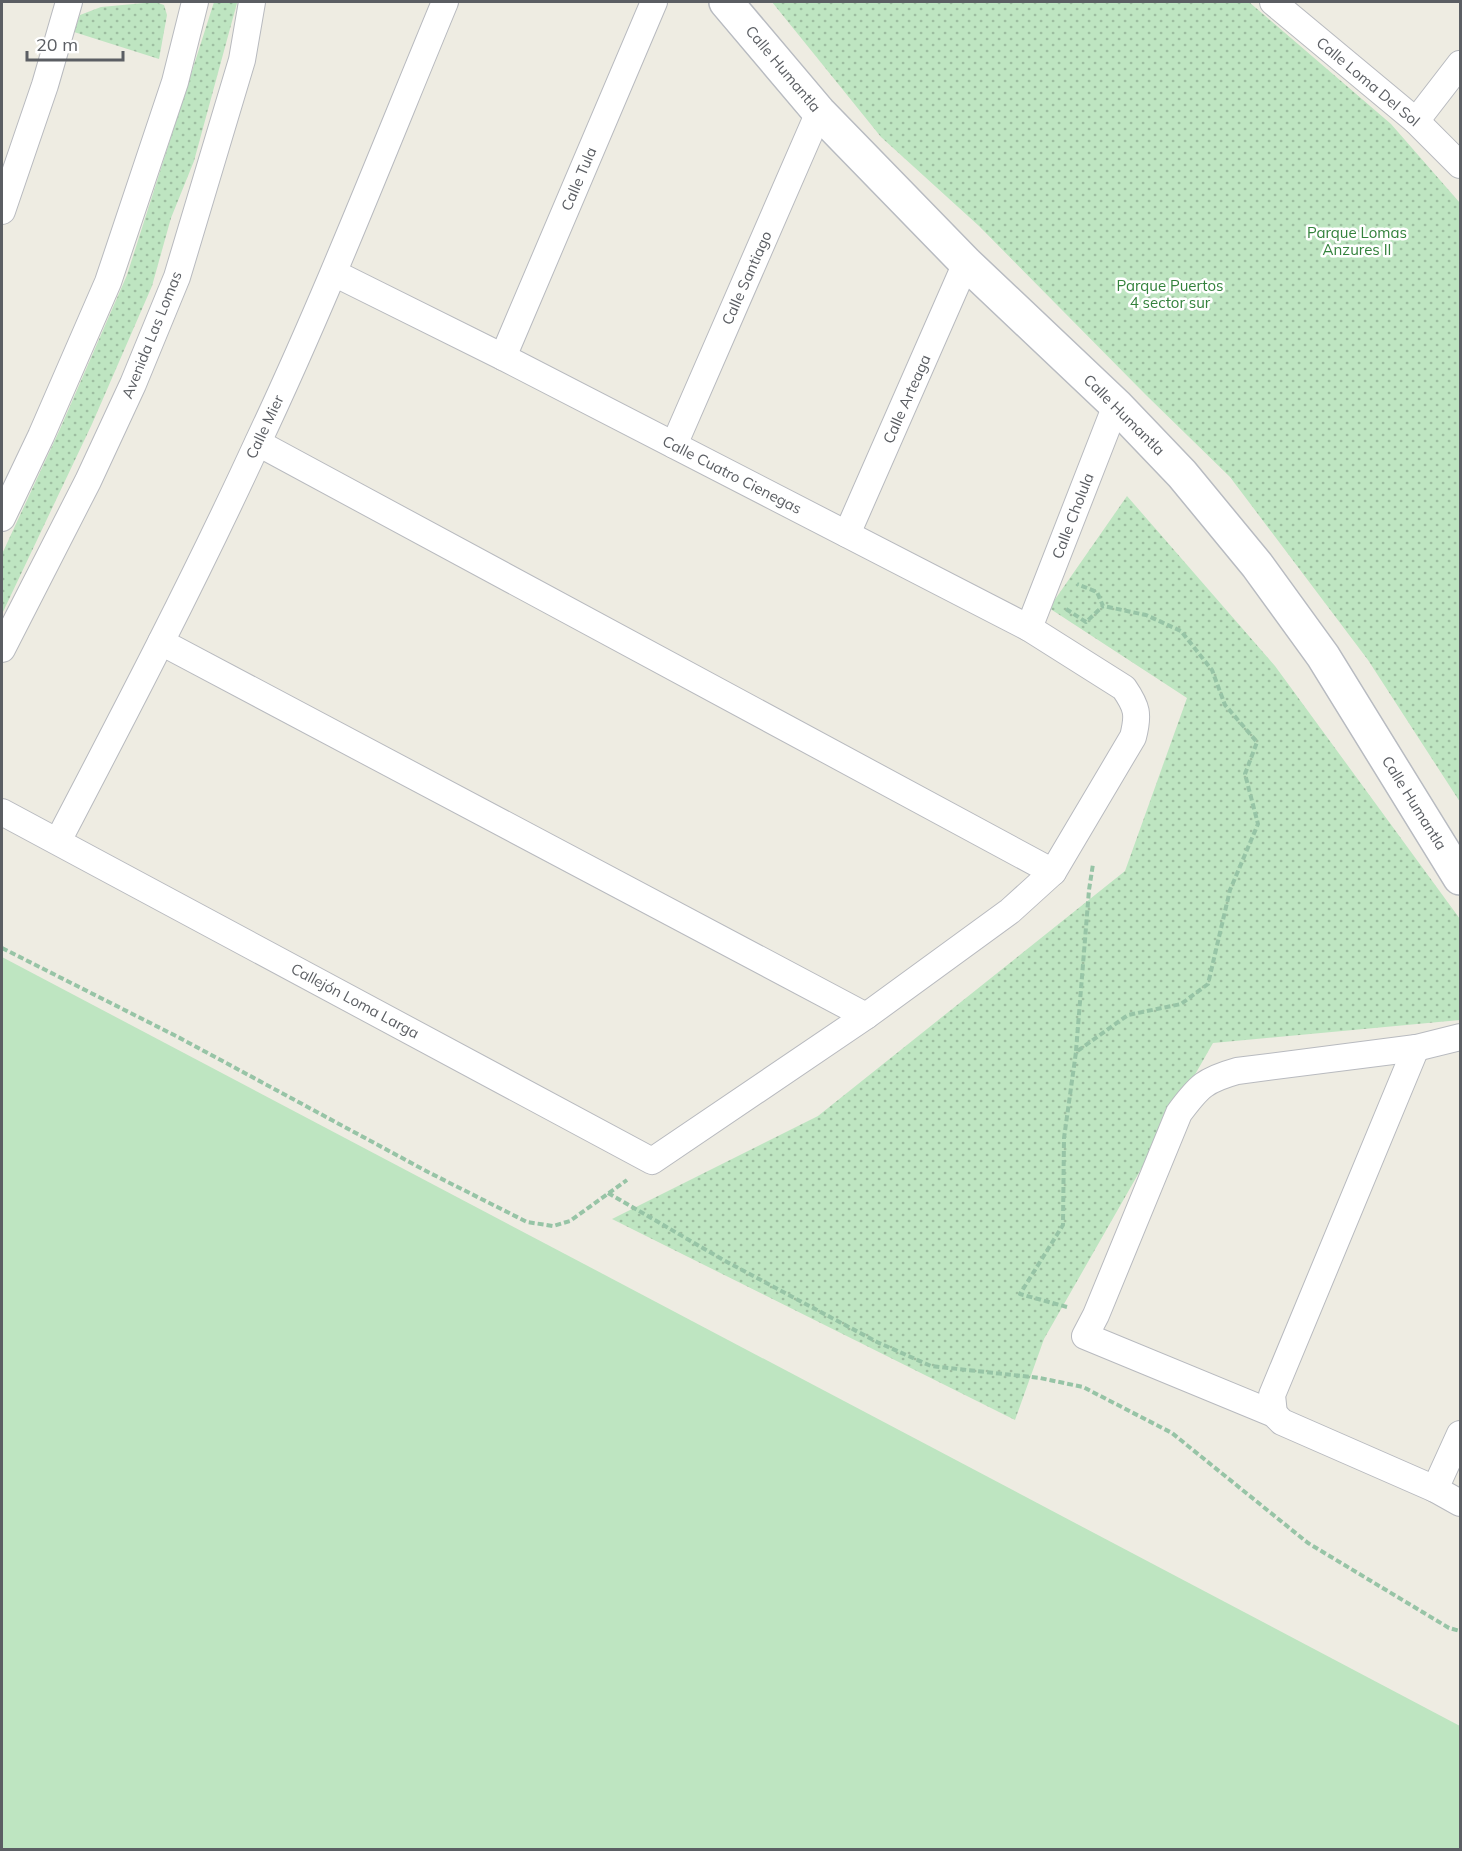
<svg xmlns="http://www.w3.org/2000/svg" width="1462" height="1851" viewBox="0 0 1462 1851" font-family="Mulish,sans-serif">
<defs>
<pattern id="park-dots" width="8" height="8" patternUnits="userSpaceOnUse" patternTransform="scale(1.5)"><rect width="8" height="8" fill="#bee5c1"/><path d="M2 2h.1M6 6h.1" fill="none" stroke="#9dbda0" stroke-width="1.8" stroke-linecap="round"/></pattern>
</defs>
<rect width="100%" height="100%" fill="#eeece2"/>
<!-- grass -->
<path fill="#bee5c1" d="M2,957L1460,1726V1849H2Z"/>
<!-- park -->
<g fill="url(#park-dots)">
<path d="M155,2L164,5L167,15L159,59L74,32L80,15L101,7Z"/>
<path d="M214,2H236L237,3L194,161L171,218L152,286L92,424L2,614V554L60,429L127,275Z"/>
<path d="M772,2H1249L1391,124L1460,203V802L1368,660L1230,477L1146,395L979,226L881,137Z"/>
<path d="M1127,496L1275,666L1460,919V1020L1213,1043L1044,1339L1015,1420L612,1219L818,1116L1125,871L1187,698L1049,608Z"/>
</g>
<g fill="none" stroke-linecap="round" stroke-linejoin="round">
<defs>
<g id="street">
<path d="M1273,2L1416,121L1460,165"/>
<path d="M1416,121L1460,64"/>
<path d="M2,211L45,85L69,2"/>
<path d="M503,357L654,2"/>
<path d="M258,443L1053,872"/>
<path d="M674,445L819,112"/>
<path d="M2,518L41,436L108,282L175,82L195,2"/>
<path d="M847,534L966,263"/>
<path d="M1029,628L1116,405"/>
<path d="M161,642L866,1016"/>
<path d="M2,649L88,481L133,384L177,277L242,60L252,2"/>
<path d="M2,812L652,1161L866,1016L1010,911L1053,872L1133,737C1139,714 1137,707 1124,688L1029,628L503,357L334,273"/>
<path d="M58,841C127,709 196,577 258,442C326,298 384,149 445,2"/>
<path d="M1460,1037L1416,1048L1237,1071C1205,1080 1199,1086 1179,1113L1096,1315L1085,1336L1274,1414L1282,1422L1435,1489L1460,1503"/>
<path d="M1274,1414L1272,1395L1416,1048"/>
<path d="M1435,1489L1460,1434"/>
</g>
<path id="secondary" d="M726,2L819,112L966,263L1116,405L1182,474L1257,565L1323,656L1460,878"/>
</defs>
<!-- street casing -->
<use href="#street" stroke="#b8babf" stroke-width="28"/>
<!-- secondary casing -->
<use href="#secondary" stroke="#b8bbc1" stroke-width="36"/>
<!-- path -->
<g stroke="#97c4a6" stroke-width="4" stroke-dasharray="6 3" stroke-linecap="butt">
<path d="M1066,609L1086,622L1103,606"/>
<path d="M2,948L178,1037L428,1172L527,1222L553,1226L570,1221L627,1180"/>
<path d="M1076,1051L1089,890L1093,864"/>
<path d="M608,1193L727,1262L877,1342L931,1366L1040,1378L1083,1387L1172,1433L1308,1543L1449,1628L1460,1631"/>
<path d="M1067,1307L1020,1294L1063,1225L1064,1138L1076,1052L1128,1015L1181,1004L1208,984L1230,890L1258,824L1245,774L1257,742L1225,705L1212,670L1181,631L1146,615L1103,606L1097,592L1077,584"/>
</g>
<!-- street -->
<use href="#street" stroke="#fff" stroke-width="26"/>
<!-- secondary -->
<use href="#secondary" stroke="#fff" stroke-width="33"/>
</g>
<g text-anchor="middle" stroke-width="5" stroke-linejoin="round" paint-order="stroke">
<!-- street labels -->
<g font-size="15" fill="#5b5e63" stroke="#fff">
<text transform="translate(783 69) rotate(50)" y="5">Calle Humantla</text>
<text transform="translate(1368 82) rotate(40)" y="5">Calle Loma Del Sol</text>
<text transform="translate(579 179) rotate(-67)" y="5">Calle Tula</text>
<text transform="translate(747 278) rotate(-66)" y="5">Calle Santiago</text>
<text transform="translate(152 335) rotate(-68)" y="5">Avenida Las Lomas</text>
<text transform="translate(907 399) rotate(-66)" y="5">Calle Arteaga</text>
<text transform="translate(1124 415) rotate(45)" y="5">Calle Humantla</text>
<text transform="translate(265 427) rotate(-65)" y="5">Calle Mier</text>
<text transform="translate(732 475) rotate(27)" y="5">Calle Cuatro Cienegas</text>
<text transform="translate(1073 516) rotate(-69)" y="5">Calle Cholula</text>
<text transform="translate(1414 803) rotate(58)" y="5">Calle Humantla</text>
<text transform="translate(355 1001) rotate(28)" y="5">Callejón Loma Larga</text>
</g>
<!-- park labels -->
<g font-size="15" fill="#33823c" stroke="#fff">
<text x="1357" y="238">Parque Lomas<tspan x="1357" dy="17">Anzures II</tspan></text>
<text x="1170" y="291">Parque Puertos<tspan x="1170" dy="17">4 sector sur</tspan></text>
</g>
</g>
<!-- border -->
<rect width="1462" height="1851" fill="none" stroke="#5b5e63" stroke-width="6"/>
<!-- scale -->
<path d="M27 51v9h96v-9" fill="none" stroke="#5b5e63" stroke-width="3"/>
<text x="36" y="51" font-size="18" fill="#5b5e63" stroke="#ffffff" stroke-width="4.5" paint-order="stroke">20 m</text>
</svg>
